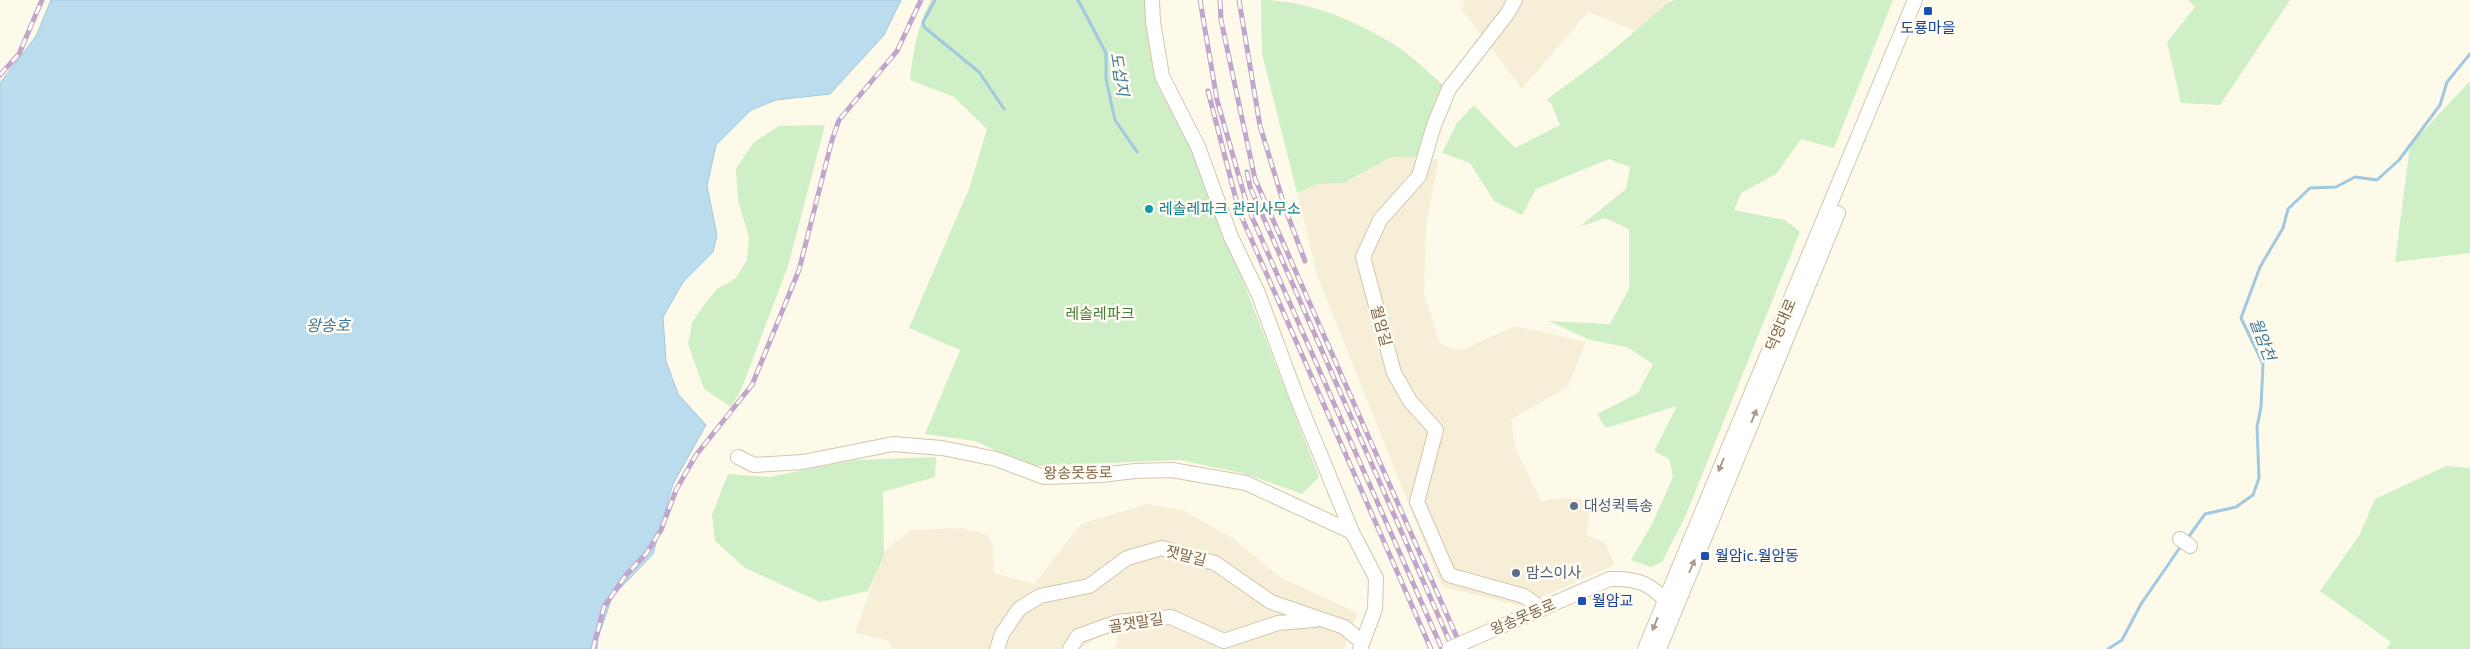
<svg xmlns="http://www.w3.org/2000/svg" width="2470" height="649" viewBox="0 0 2470 649" font-family="'Noto Sans','Noto Sans KR',sans-serif">
<rect width="100%" height="100%" fill="#fefaea"/>
<!-- residential -->
<g fill="#f7eed7">
<path d="M1465,0H1668L1669,2L1636,31L1588,12L1522,89L1462,10Z"/>
<path d="M1391,157L1439,159L1426,226L1424,292L1440,344L1459,351L1515,326L1586,342L1568,387L1511,419L1515,447L1541,501L1560,498L1591,500L1587,536L1605,542L1615,565L1521,606L1442,587L1317,275L1297,193L1317,184L1345,183Z"/>
<path d="M1147,504L1183,510L1234,539L1280,577L1358,613L1344,649H1115L1119,630L1097,638L1080,649H893L887,640L855,633L884,551L911,530L961,528L986,534L993,546L994,573L1034,584L1081,524Z"/>
</g>
<!-- green -->
<g fill="#cfefc6">
<path d="M931,0H1147L1155,80L1193,152L1319,477L1302,494L1246,474L1180,460L1031,466L975,441L925,434L960,350L909,328L969,189L987,129L954,97L910,80C913,52 917,26 931,0Z"/>
<path d="M1261,0C1309,0 1355,21 1395,45C1413,56 1429,74 1446,87L1419,158L1391,157L1344,183L1317,184L1297,193L1262,54Z"/>
<path d="M1675,0H1893L1834,148L1801,139L1776,174L1741,193L1734,210L1785,220L1800,232L1685,517L1662,562L1651,567L1631,560L1652,524L1673,477L1669,459L1654,451L1677,406L1606,428L1597,414L1638,393L1653,364L1627,347L1590,340L1549,321L1610,324L1629,289V229L1605,218L1579,227L1626,189L1630,167L1609,159L1536,189L1522,215L1494,201L1470,163L1442,153L1457,123L1474,105L1515,148L1560,125L1551,103L1546,100L1607,55L1669,2Z"/>
<path d="M2188,0H2290L2220,105L2181,103L2167,42L2195,7Z"/>
<path d="M2470,81V253L2395,262L2410,145Z"/>
<path d="M825,125L788,266L741,390L731,407L704,389L688,344L692,323L704,305L717,289L736,278L747,260L749,237L738,201L736,169L754,142L779,126Z"/>
<path d="M936,457L935,477L883,492L884,555L868,591L820,602L745,568L715,541L712,515L728,474L769,477L855,460Z"/>
<path d="M2446,466L2470,468V649H2386L2391,642L2320,591L2359,536L2375,499Z"/>
</g>
<!-- water -->
<path fill="#bbdcec" stroke="#a0c9df" d="M51,0H901L884,35L830,94L776,100L751,110L716,145L707,186L717,235L713,252L683,282L663,317L666,361L678,394L706,425L673,484L653,554L612,597L598,638L597,649H0V83L36,36Z"/>
<g fill="none" stroke-linecap="round" stroke-linejoin="round">
<!-- stream -->
<g stroke="#a0c9df" stroke-width="3">
<path d="M935,0L923,22L924,27L979,72L1004,109"/>
<path d="M1078,0L1106,53V79L1115,120L1137,152"/>
<path d="M2187,539L2205,514L2236,507L2253,495L2259,478L2257,427L2261,407L2263,364L2241,318L2260,267L2283,228L2288,209L2310,188L2336,187L2355,177L2377,180L2399,160L2440,105L2447,82L2470,54"/>
<path d="M2108,649L2122,640L2141,604L2181,546"/>
</g>
<defs>
<g id="minor">
<path d="M1152,0L1153,22L1162,76L1198,147L1231,237L1258,293L1297,398L1352,532L1376,578L1375,609L1360,649"/>
<path d="M1515,0L1507,14L1449,89L1434,125L1419,176L1380,220L1363,257L1394,373L1410,401L1436,430L1417,502L1449,575L1524,596L1542,609"/>
<path d="M738,457L754,465L803,462L893,444L942,448L996,459L1044,477L1101,475L1135,471L1172,470L1246,483L1352,532"/>
<path d="M2180,539L2190,546"/>
<path d="M1490,631L1610,579C1639,578 1652,584 1670,606"/>
<path d="M997,649L1002,634L1019,609L1040,596L1089,586L1127,558L1162,548L1215,563L1271,602L1344,627L1362,642"/>
<path d="M1070,649L1078,636L1117,622L1171,617L1224,641L1278,623L1315,620"/>
<path d="M1645,649L1915,0"/>
<path d="M1659,649L1838,213"/>
</g>
</defs>
<!-- minor casing -->
<use href="#minor" stroke="#d3c5ad" stroke-width="16"/>
<!-- minor -->
<use href="#minor" stroke="#fff" stroke-width="14"/>
<defs>
<g id="rail">
<path d="M1200,0L1217,100L1248,208L1442,649"/>
<path d="M1220,0L1221,20L1255,179L1462,649"/>
<path d="M1239,0L1260,126L1285,208L1305,261"/>
<path d="M0,75L19,54L42,0"/>
<path d="M1208,91L1239,211L1431,649"/>
<path d="M1247,172L1250,187L1453,649"/>
<path d="M593,649L604,607L626,575L646,554L661,530L676,490L696,455L752,385L799,270L832,140L839,120L897,51L921,0"/>
</g>
</defs>
<!-- rail casing -->
<use href="#rail" stroke="#c1a5cc" stroke-width="5"/>
<!-- rail -->
<use href="#rail" stroke="#fffcf3" stroke-width="3" stroke-dasharray="9" stroke-linecap="butt"/>
<defs>
<path id="minor-bridge" d="M1449,649L1490,631"/>
</defs>
<!-- minor-bridge casing -->
<use href="#minor-bridge" stroke="#d3c5ad" stroke-width="16" stroke-linecap="butt"/>
<!-- minor-bridge -->
<use href="#minor-bridge" stroke="#fff" stroke-width="14"/>
</g>
<!-- one-way arrows -->
<defs><path id="oneway-solid" d="M-6-.8H1V-3.2L6.5 0L1 3.2V.8H-6Z" transform="scale(1.25)"/></defs>
<g fill="#ab9b89">
<use href="#oneway-solid" transform="translate(1754 416) rotate(-68)"/>
<use href="#oneway-solid" transform="translate(1721 465) rotate(113)"/>
<use href="#oneway-solid" transform="translate(1692 566) rotate(-67)"/>
<use href="#oneway-solid" transform="translate(1655 624) rotate(112)"/>
</g>
<!-- markers -->
<g fill="#1a4fb4" stroke="#fffcf3" stroke-width="2">
<rect x="1923" y="6" width="10" height="10" rx="2.5"/>
<rect x="1700" y="551" width="10" height="10" rx="2.5"/>
<rect x="1577" y="596" width="10" height="10" rx="2.5"/>
</g>
<circle fill="#0f9aa8" stroke="#fffcf3" stroke-width="2" cx="1149" cy="209" r="5"/>
<g fill="#5c6f8a" stroke="#fffcf3" stroke-width="2">
<circle cx="1574" cy="506" r="5"/>
<circle cx="1516" cy="573" r="5"/>
</g>
<g text-anchor="middle" stroke-width="5" stroke-linejoin="round" paint-order="stroke">
<!-- transit labels -->
<g font-size="15" fill="#164399" stroke="#fffcf3" text-anchor="start">
<text x="1928" y="33" text-anchor="middle">도룡마을</text>
<text x="1715" y="561">월암ic.월암동</text>
<text x="1592" y="606">월암교</text>
</g>
<!-- culture labels -->
<g font-size="15" fill="#0d838f" stroke="#fffcf3" text-anchor="start">
<text x="1159" y="214">레솔레파크 관리사무소</text>
</g>
<!-- park labels -->
<g font-size="15" fill="#447f3c" stroke="#fffcf3">
<text x="1100" y="319">레솔레파크</text>
</g>
<!-- street labels -->
<g font-size="15" fill="#7e6549" stroke="#fffcf3">
<text transform="translate(1781 325) rotate(-67)" y="5">덕영대로</text>
<text transform="translate(1381 326) rotate(75)" y="5">월암길</text>
<text transform="translate(1078 473) rotate(-1)" y="5">왕송못동로</text>
<text transform="translate(1186 556) rotate(14)" y="5">잿말길</text>
<text transform="translate(1523 617) rotate(-23)" y="5">왕송못동로</text>
<text transform="translate(1136 623) rotate(-9)" y="5">골잿말길</text>
</g>
<!-- service labels -->
<g font-size="15" fill="#4e5e75" stroke="#fffcf3" text-anchor="start">
<text x="1584" y="511">대성퀵특송</text>
<text x="1526" y="578">맘스이사</text>
</g>
<!-- water labels -->
<g font-size="16" font-style="italic" fill="#427b9b" stroke="#fffcf3">
<text transform="translate(1120 74) rotate(81)" y="6">도섭지</text>
<text x="328" y="331">왕송호</text>
<text transform="translate(2263 339) rotate(69)" y="6">월암천</text>
</g>
</g>
</svg>
